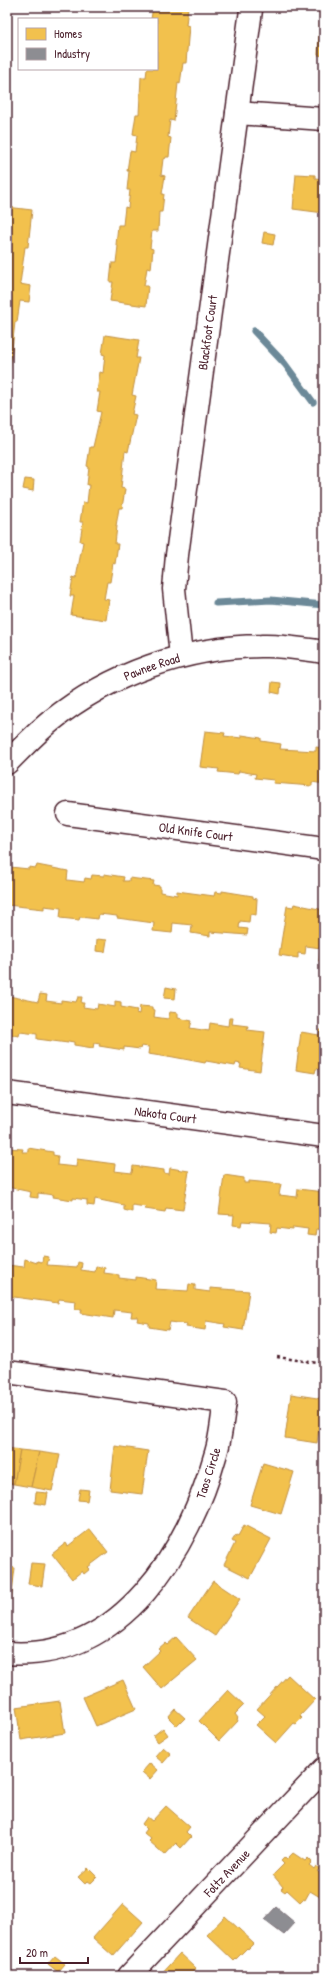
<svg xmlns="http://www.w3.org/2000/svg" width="331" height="1983" viewBox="0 0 331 1983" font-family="'Patrick Hand',sans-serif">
<rect width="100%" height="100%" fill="#fff"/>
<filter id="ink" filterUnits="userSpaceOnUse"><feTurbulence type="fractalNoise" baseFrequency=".025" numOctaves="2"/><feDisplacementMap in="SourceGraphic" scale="8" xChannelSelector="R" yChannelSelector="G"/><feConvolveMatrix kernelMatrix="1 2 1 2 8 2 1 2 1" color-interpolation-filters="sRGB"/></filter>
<g filter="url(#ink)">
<!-- homes -->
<g fill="#f2c14e" stroke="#c09044">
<path d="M153,7H188L186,25L189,26L186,63H183L180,84L178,83L174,121L170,120L168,137L171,138L169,157H166L165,159H163L161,175L165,176L162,194H164L162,212H159L158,231H152L150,248L153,249L151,269L147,268L144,286H148L146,306L110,301L113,282H110L112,263H116L118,246L116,245L118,225H123L125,207L128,208L130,190H127L129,171H127L130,151L135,152L137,135L133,134L136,114H139L141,77H146L147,69H157V19H151Z"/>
<path d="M320,22H324V56L318,55Z"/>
<path d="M296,174L315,175V178L324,179V213L293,209Z"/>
<path d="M7,207L32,210L28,247H25L20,284L31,286L29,302L20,301L17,322H15L7,394Z"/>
<path d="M264,232L275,234L273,245L262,243Z"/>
<path d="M105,335L139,340L136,358H139L132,395L136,396L132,414L136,415L128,452L125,451L121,488L125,489L122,508H119L116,526H117L115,544H118L115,564L113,563L110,582H107L104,599L109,600L106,620L71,615L74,596H70L73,577L76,578L83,542L80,541L83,522H80L83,502L87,503L89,485H87L89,467L87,466L90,447H93L101,412L97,411L100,392H97L100,372L103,373L105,355L102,354Z"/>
<path d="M25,479L34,480L33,491L23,489Z"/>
<path d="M272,682L281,683L280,694L271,692Z"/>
<path d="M205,731L225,733L224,736L242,738V735L261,738V741L281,744L280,749L316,751V747L324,748V784L312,782V786L273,783L274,780L255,778L256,774L239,771L238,774L218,772L219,769L200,767Z"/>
<path d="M37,865L68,871L67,880L84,882L85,878L91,879L92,875L104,876V874L124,877L123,881H129V878L154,881L153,885L160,886V892L177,895V891L214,896L215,892L222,893V891L253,896V898L257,899L256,915L250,914L249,922L240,921L239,928L248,929L247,935L210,932V936L191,933L192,925L173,923L172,933L153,931L154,923L117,918V916L99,914L98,919L80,917L79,920L60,918L61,908L44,906V909L7,905L10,867L29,869V867L36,868Z"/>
<path d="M294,904L324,910V962L319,961L321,948L306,946L305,954L298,953V958L279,955L287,906L293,907Z"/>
<path d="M97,939L107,940L105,952L96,951Z"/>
<path d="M166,987L176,989L175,999L164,998Z"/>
<path d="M7,988H10L9,996L38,1002L40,994L47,995L46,1001L61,1003V1000L76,1002L78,997H82L81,1003H84L83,1007L97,1009L98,1004L115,1007V1001L121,1002V1007L137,1010L136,1013L139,1014L140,1006L152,1007V1009L155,1010L154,1017L168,1019L170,1012L178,1013V1018L192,1021L190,1028L209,1031L210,1023L228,1026L229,1018H233L232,1024L248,1026L247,1030L265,1032L260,1071L240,1068L241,1064L236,1063L235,1066L206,1061L205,1063L168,1056V1057L148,1054L149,1047L141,1046L140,1049L124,1047V1050L99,1046L100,1044L94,1043L93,1048L74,1045V1042L68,1041V1043L37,1039V1034L20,1032L19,1036L7,1034Z"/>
<path d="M320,1030H324V1072H320L321,1069H316L315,1073L296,1070L301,1032L319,1035Z"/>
<path d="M7,1148L23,1149L22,1152H28V1148L53,1152V1155L58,1156L57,1165L76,1167L77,1159L115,1164L114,1171L132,1173L133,1166L164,1170V1173L169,1174L170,1168L189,1171L183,1210L166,1208L165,1212L145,1209L146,1207L132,1205V1212L124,1210V1205L95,1199L94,1206L87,1205V1200L73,1198V1200L53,1197L54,1195L38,1193V1198L30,1197L31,1192L7,1187Z"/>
<path d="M224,1175L244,1178V1183H249V1181L281,1184L279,1195L297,1197L298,1189L324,1192V1230L316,1229L315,1236L307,1235L308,1229L293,1227V1230L277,1228L276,1233L270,1232L271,1223L242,1221L241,1226L233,1225L234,1215L219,1214Z"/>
<path d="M43,1256L49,1257L47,1265L77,1267L78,1262L82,1263L81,1270L95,1272L96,1266L105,1268L104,1273L119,1275V1278L136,1280V1277L156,1280L155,1289L188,1291L189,1284L195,1285V1290L210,1292V1288L249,1291L243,1330L224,1327L225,1324L206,1321L205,1330L186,1327L187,1324L170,1322L168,1330L149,1327V1323L137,1321L138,1317H131L132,1312L114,1310L113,1318L81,1313L82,1309H75L76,1301L59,1299L58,1303L7,1296V1265L24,1267L25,1259L37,1263V1261L42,1262Z"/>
<path d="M291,1394L324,1399V1429L319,1428L317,1443L285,1438Z"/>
<path d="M115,1446L148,1451L142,1494L110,1490Z"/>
<path d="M7,1448L20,1450L14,1484L7,1483Z"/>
<path d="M20,1450L39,1452L31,1487L14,1484Z"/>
<path d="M39,1452L60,1455L52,1491L31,1487Z"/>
<path d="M263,1463L294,1472L281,1514L250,1505Z"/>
<path d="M80,1489L89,1490L87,1501L78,1500Z"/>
<path d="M36,1492L48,1493L46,1505L35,1503Z"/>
<path d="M244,1525L271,1539L250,1578L224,1565L235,1543L232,1541L236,1535L238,1536Z"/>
<path d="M90,1529L108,1552L88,1567L90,1569L84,1574L82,1571L72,1579L52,1554L66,1543L68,1546Z"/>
<path d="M31,1563L45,1564L42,1586L28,1584Z"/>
<path d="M7,1567L15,1568L11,1600H7Z"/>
<path d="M213,1581L240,1599L215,1636L188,1618Z"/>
<path d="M176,1637L197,1660L162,1689L143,1667L160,1651L158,1649L165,1643L167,1645Z"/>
<path d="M288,1675L315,1700L300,1716L302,1718L296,1724L294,1723L276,1743L256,1725L265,1716L257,1709Z"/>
<path d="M123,1680L136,1709L96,1726L83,1697Z"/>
<path d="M228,1690L244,1705L235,1714L238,1718L237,1719L238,1721L219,1741L199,1721Z"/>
<path d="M60,1701L65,1733L21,1740L16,1707Z"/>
<path d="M175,1709L185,1718L177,1726L168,1717Z"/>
<path d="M163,1728L168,1735L158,1742L153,1736Z"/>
<path d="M163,1747L171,1754L163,1763L155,1756Z"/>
<path d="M150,1763L158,1770L150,1779L142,1772Z"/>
<path d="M166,1806L190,1827L186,1832L191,1837L181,1848L176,1843L165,1855L149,1841L151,1839L144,1833L147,1829L142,1824L147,1817L152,1821Z"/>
<path d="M293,1853L305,1861L308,1858L312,1862L309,1865L314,1869L316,1866L320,1869L317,1871L324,1877V1892L320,1897L310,1891L305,1900L303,1899L300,1902L287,1890L285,1892L281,1889L283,1887L273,1875L284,1864L281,1861L285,1857L287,1859Z"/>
<path d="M88,1868L97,1877L91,1883L88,1881L85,1884L78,1877Z"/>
<path d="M123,1904L143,1922L113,1956L93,1938Z"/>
<path d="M225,1916L254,1943L248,1949L247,1948L234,1961L207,1935Z"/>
<path d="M180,1953L196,1968L189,1976H159Z"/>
<path d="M55,1956L65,1964L58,1972L48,1964Z"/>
</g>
<!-- industry -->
<path fill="#8d8d92" stroke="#796c73" d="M276,1907L295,1923L284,1935L264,1920Z"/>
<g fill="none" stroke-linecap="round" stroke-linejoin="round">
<!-- stream -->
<g stroke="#6c8998" stroke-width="7">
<path d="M254,331L285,364L313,402"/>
<path d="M216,603L271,600L324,605"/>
</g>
<defs>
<g id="minor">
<path d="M237,113L324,119"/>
<path id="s1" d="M181,656L174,589L177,555L251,10"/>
<path id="s2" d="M7,763C21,749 35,734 51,721C109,674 186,647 261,646C282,645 303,649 324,652"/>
<path id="s3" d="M68,814L324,849"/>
<path id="s4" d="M7,1093L324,1136"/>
<path d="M7,1372L225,1402C222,1419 221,1437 216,1453C189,1549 122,1662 7,1653"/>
<path id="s5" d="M129,1976L324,1769"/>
</g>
</defs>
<!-- minor casing -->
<use href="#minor" stroke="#4a1f2b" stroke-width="25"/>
<!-- path -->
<path stroke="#4a1f2b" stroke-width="2.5" stroke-dasharray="3 3" stroke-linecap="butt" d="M277,1357L324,1364"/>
<!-- minor -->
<use href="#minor" stroke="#fff" stroke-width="22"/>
</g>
</g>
<g text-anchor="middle" stroke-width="4" stroke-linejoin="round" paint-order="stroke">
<!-- street labels -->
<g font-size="13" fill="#4a1f2b" stroke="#fff">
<text dy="5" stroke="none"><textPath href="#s1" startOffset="326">Blackfoot Court</textPath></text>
<text dy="5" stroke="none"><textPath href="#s2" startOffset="176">Pawnee Road</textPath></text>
<text dy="5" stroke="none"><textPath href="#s3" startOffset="129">Old Knife Court</textPath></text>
<text dy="5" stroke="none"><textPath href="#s4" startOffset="160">Nakota Court</textPath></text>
<text transform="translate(208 1473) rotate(-72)" y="5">Taos Circle</text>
<text dy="5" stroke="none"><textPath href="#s5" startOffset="142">Foltz Avenue</textPath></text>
</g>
</g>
<!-- margin -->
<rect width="331" height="1983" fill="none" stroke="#fff" stroke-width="24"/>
<rect x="12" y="12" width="307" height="1959" fill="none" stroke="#4a1f2b" stroke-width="1.5" filter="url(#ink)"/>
<!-- legend -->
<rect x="18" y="18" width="140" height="52" fill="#ffffff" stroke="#b7a5aa"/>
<rect x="26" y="28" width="20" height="12" fill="#f2c14e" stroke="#b7a5aa"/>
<text x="54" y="38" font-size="12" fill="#4a1f2b">Homes</text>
<rect x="26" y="48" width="20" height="12" fill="#8d8d92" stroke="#b7a5aa"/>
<text x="54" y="58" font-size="12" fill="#4a1f2b">Industry</text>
<!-- scale -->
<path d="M20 1957v6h68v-6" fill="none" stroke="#4a1f2b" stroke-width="2"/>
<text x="26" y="1957" font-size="12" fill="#4a1f2b" stroke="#ffffff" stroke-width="3" paint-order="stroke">20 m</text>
</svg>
